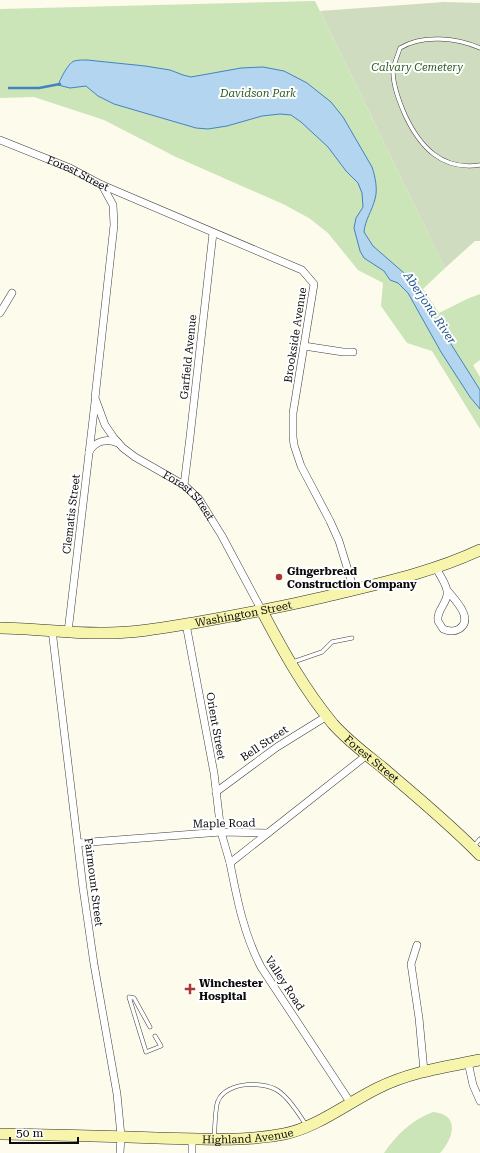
<svg xmlns="http://www.w3.org/2000/svg" width="480" height="1153" viewBox="0 0 480 1153" font-family="'Roboto Serif',serif">
<rect width="100%" height="100%" fill="#fdfbeb"/>
<!-- green -->
<g fill="#cbe4b8">
<path d="M315,1L445,268L423,289L439,313L467,299L480,294V360L473,365L480,377V429L432,351L407,343L381,306L383,283L358,270L328,233L309,218L283,204L176,157L104,120L34,97L0,98V9Z"/>
<path d="M433,1112C460,1114 454,1138 440,1153H384C397,1134 412,1120 433,1112Z"/>
</g>
<!-- cemetery -->
<path fill="#d0dcbf" d="M444,2L480,3V241H475L445,268L320,11Z"/>
<!-- water -->
<path fill="#b4d5ef" stroke="#4284bf" d="M87,60L145,66L170,70L183,75L191,77L241,68L263,67L284,71L307,83L331,102L343,117L372,167C375,176 378,189 375,199C372,211 365,220 364,232L373,246L404,273L427,306L480,390V409L470,397L441,352L408,293L398,283L390,280L384,271L364,258L360,251L354,228L356,218L363,207L362,193L358,183L346,171L328,147L301,122L291,115L280,114L262,116L227,126L208,129L196,128L114,104L98,96L86,86L70,88L58,85C60,80 68,63 74,61C78,60 83,60 87,60Z"/>
<g fill="none" stroke-linecap="round" stroke-linejoin="round">
<!-- stream -->
<path stroke="#4284bf" stroke-width="2.5" d="M9,88H39L60,84"/>
<defs>
<g id="lane">
<path d="M480,48C457,38 423,34 400,48C398,55 394,63 393,71C393,86 399,101 405,115C420,147 442,171 480,165"/>
<path d="M293,662L322,652L332,642L352,638"/>
<path d="M473,847L480,839"/>
<path d="M150,1027L134,998L129,997L146,1052L161,1046L155,1036"/>
<path d="M214,1139C215,1130 215,1107 218,1101C226,1081 267,1080 281,1093C291,1101 299,1114 306,1125"/>
</g>
<g id="street">
<path id="s1" d="M0,140L70,168L102,185L302,270L314,284L293,413V437L294,445L301,466L330,521L339,541L354,590"/>
<path id="s2" d="M102,185L113,205L114,225L95,398L105,425L114,438L123,448L135,457L184,485L199,499L222,536L262,611"/>
<path d="M0,313L12,293"/>
<path d="M304,346L343,352H353"/>
<path d="M89,452C95,441 107,438 118,443"/>
<path d="M184,485L190,437L213,233"/>
<path d="M436,567C439,575 446,583 447,591C449,602 436,610 438,621L443,629C448,631 454,632 459,629C475,619 454,599 447,590"/>
<path d="M186,624L214,773L221,832L230,863"/>
<path d="M52,630L83,888L94,964L117,1094L121,1136L120,1153"/>
<path d="M68,632L95,402"/>
<path d="M216,792L277,747L327,716"/>
<path d="M268,833L230,863C237,899 244,935 261,967L350,1102"/>
<path d="M78,843L221,832L268,833L367,755"/>
<path d="M417,945L411,964L419,1018L424,1071"/>
<path d="M468,1062L473,1085L480,1101"/>
<path d="M192,1139V1153"/>
</g>
<g id="secondary">
<path id="s3" d="M262,611C283,651 304,689 333,724C347,740 367,755 383,768C416,796 450,824 480,855"/>
<path id="s4" d="M0,628C35,628 70,634 106,633C137,633 168,627 199,622C244,614 288,606 332,595C382,583 433,572 480,550"/>
<path id="s5" d="M0,1134C52,1135 105,1136 157,1138C198,1139 244,1142 284,1134C316,1128 349,1102 378,1088C410,1072 445,1067 480,1060"/>
</g>
</defs>
<!-- lane casing -->
<use href="#lane" stroke="#3e3e3e" stroke-width="4.5"/>
<!-- street casing -->
<use href="#street" stroke="#3e3e3e" stroke-width="8"/>
<!-- secondary casing -->
<use href="#secondary" stroke="#2d2d2d" stroke-width="12"/>
<!-- lane -->
<use href="#lane" stroke="#fff" stroke-width="3.5"/>
<!-- street -->
<use href="#street" stroke="#fff" stroke-width="7"/>
<!-- secondary -->
<use href="#secondary" stroke="#f7f4ac" stroke-width="11"/>
</g>
<!-- markers -->
<g fill="#ad3431" stroke="#fff" stroke-width="1.5">
<circle cx="279" cy="577" r="4"/>
<path d="M188 983h4v4h4v4h-4v4h-4v-4h-4v-4h4z"/>
</g>
<g text-anchor="middle" stroke-width="4" stroke-linejoin="round" paint-order="stroke">
<!-- park labels -->
<g font-size="11" font-style="italic" fill="#2a5b22" stroke="#fff">
<text x="417" y="71">Calvary Cemetery</text>
<text x="258" y="97">Davidson Park</text>
</g>
<!-- street labels -->
<g font-size="11" fill="#0b0b0b" stroke="#fff">
<text dy="4" stroke="none"><textPath href="#s1" startOffset="85">Forest Street</textPath></text>
<text transform="translate(295 335) rotate(-81)" y="4">Brookside Avenue</text>
<text transform="translate(188 357) rotate(-84)" y="4">Garfield Avenue</text>
<text dy="4" stroke="none"><textPath href="#s2" startOffset="357">Forest Street</textPath></text>
<text transform="translate(71 514) rotate(-83)" y="4">Clematis Street</text>
<text dy="4" stroke="none"><textPath href="#s4" startOffset="245">Washington Street</textPath></text>
<text transform="translate(216 726) rotate(80)" y="4">Orient Street</text>
<text transform="translate(264 743) rotate(-34)" y="4">Bell Street</text>
<text dy="4" stroke="none"><textPath href="#s3" startOffset="186">Forest Street</textPath></text>
<text transform="translate(224 823) rotate(-1)" y="4">Maple Road</text>
<text transform="translate(94 882) rotate(83)" y="4">Fairmount Street</text>
<text transform="translate(285 983) rotate(57)" y="4">Valley Road</text>
<text dy="4" stroke="none"><textPath href="#s5" startOffset="248">Highland Avenue</textPath></text>
</g>
<!-- poi labels -->
<g font-size="11" font-weight="bold" fill="#0b0b0b" stroke="#fff" text-anchor="start">
<text x="287" y="575">Gingerbread<tspan x="287" dy="13">Construction Company</tspan></text>
<text x="199" y="987">Winchester<tspan x="199" dy="13">Hospital</tspan></text>
</g>
<!-- water labels -->
<g font-size="12" font-style="italic" fill="#215790" stroke="#fff">
<text transform="translate(430 308) rotate(56)" y="4">Aberjona River</text>
</g>
</g>
<!-- scale -->
<path d="M10 1137v6h68v-6" fill="none" stroke="#0b0b0b" stroke-width="2"/>
<text x="16" y="1137" font-size="12" fill="#0b0b0b" stroke="#ffffff" stroke-width="3" paint-order="stroke">50 m</text>
</svg>
